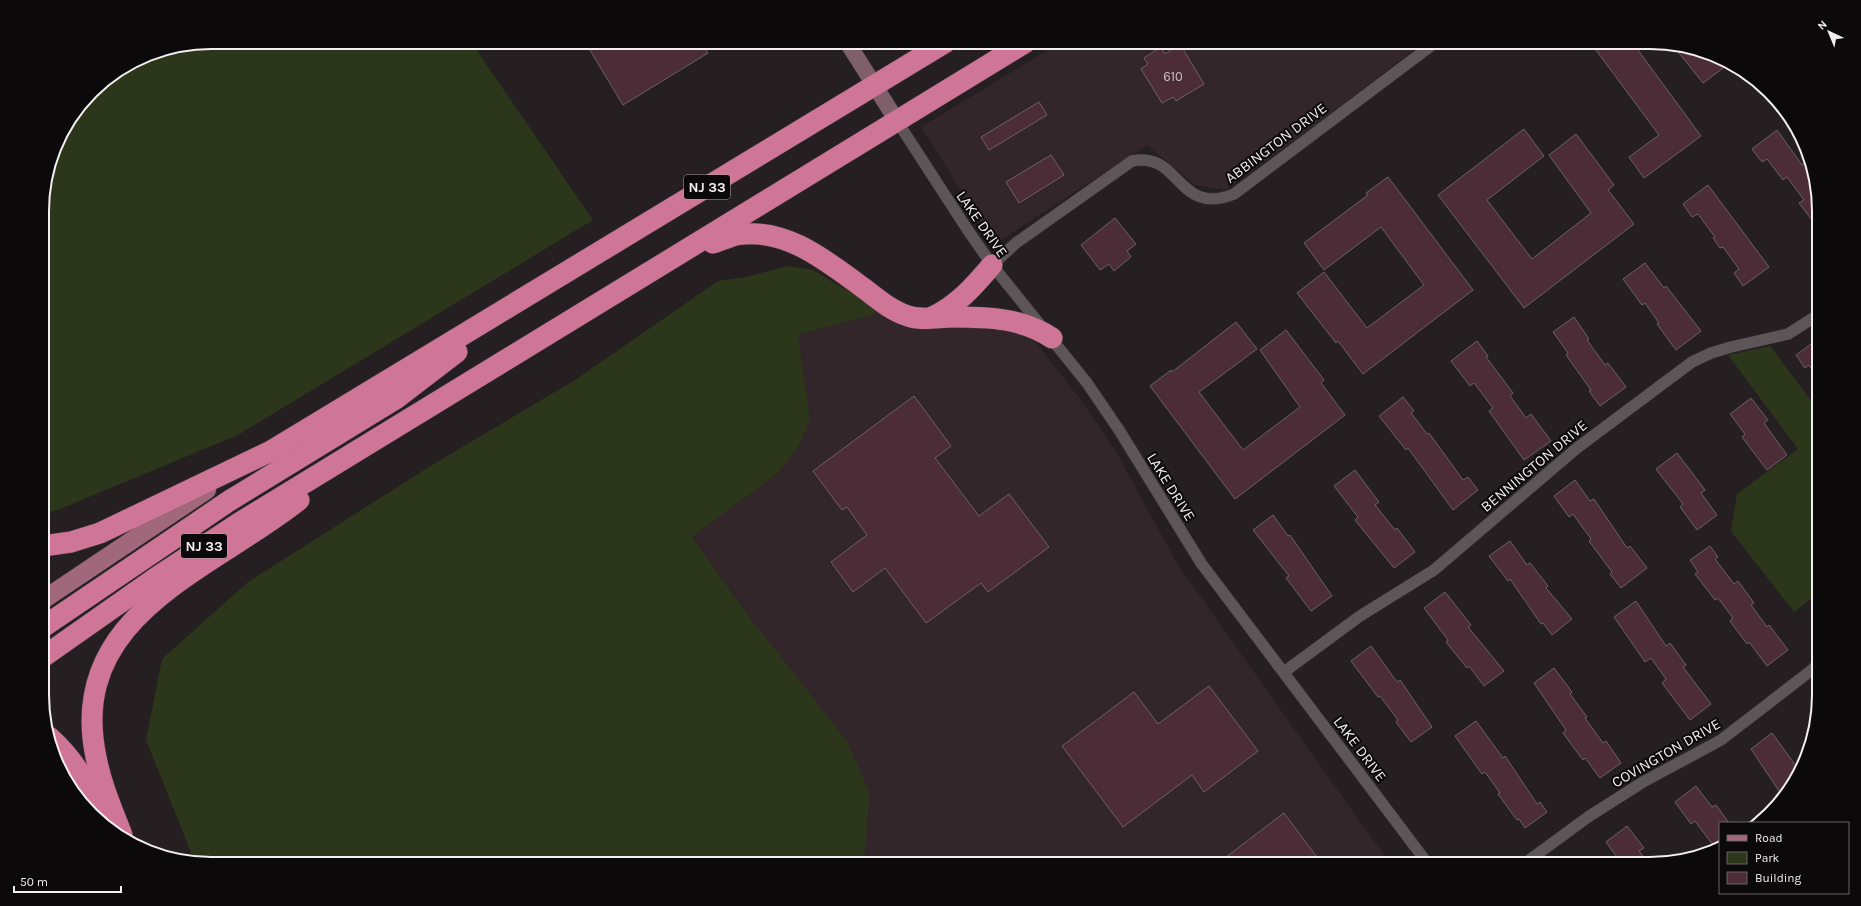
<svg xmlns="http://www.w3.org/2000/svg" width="1861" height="906" viewBox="0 0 1861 906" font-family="Karla,sans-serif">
<rect width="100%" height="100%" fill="#251f21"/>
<!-- built -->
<g fill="#33262a">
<path d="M1061,42H1424L1318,123L1225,190L1195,185L1147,145L995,244L921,127Z"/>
<path d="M883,312L896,322L921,329L996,327L1032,337L1083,403L1115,450L1178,565L1390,864H864L870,794L745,610L692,537L778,473L810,419L798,335Z"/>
</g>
<!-- green -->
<g fill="#2c361a">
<path d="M211,42H471L593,220L238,435L60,509L43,514L42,199L59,136L99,84L146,55Z"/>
<path d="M788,266L813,270L883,312L798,335L810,419L801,442L778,473L692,537L751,619L847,741L870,794L864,864H211L194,860L146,740L162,659L248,582L432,465L575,380L718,281L746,277Z"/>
<path d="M1770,346L1818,410L1819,593L1794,612L1731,531L1737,494L1798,449L1728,355Z"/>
</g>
<!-- building -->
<g fill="#4b2c37" stroke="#6a6264">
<path d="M585,42H701L708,53L623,105Z"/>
<path d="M1590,42H1632L1701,136L1644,178L1629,157L1659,135Z"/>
<path d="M1180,44L1204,84L1176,101L1173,97L1162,103L1141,69L1148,64L1144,58L1161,47L1165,54Z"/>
<path d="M1675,48L1725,59L1730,63L1703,83Z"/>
<path d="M1039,102L1047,115L989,150L981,137Z"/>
<path d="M1524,129L1544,156L1487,200L1532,259L1591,213L1549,155L1576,134L1614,185L1608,190L1634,224L1524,308L1438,195Z"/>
<path d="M1777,130L1802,165L1807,161L1818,189V228L1799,203L1804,200L1787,177L1783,180L1767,159L1762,162L1752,149Z"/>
<path d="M1051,155L1064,175L1019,203L1006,182Z"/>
<path d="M1388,177L1473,290L1363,374L1338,341L1336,343L1297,293L1324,272L1367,328L1424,285L1381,227L1324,270L1304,243L1368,195L1366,193Z"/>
<path d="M1708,185L1769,267L1743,286L1734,273L1739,269L1723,247L1720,248L1713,238L1715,237L1698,214L1692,217L1683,204Z"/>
<path d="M1115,218L1136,244L1127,251L1131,257L1114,271L1109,264L1100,270L1081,245Z"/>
<path d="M1645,263L1664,288L1666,286L1701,331L1676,350L1657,324L1659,323L1645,303L1642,305L1623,279Z"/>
<path d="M1574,317L1589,339L1587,340L1605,365L1608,363L1626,387L1600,406L1589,391L1591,390L1566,355L1568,353L1553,332Z"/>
<path d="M1236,322L1257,349L1199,392L1243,450L1300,407L1260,350L1286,330L1324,380L1321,383L1345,415L1235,499L1150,386L1171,370L1172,372Z"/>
<path d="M1818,339V379L1809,365L1805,368L1796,355Z"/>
<path d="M1477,341L1488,356L1486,357L1513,393L1510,396L1526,418L1531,414L1551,441L1524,460L1489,411L1493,408L1474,383L1470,386L1451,361Z"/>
<path d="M914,396L951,446L935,458L979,516L1009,494L1049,547L988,592L981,583L926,623L885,568L853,592L831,562L867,535L847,507L842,510L813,471Z"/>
<path d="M1403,397L1414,411L1411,413L1427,434L1429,433L1463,480L1468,477L1478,490L1453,510L1408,448L1406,450L1379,416Z"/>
<path d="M1751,398L1768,420L1764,423L1787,455L1767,470L1742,437L1745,434L1730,414Z"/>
<path d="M1677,453L1705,490L1701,493L1717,515L1697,530L1680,507L1683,504L1656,469Z"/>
<path d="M1355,470L1379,502L1375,505L1395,530L1397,528L1415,552L1394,568L1355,520L1358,517L1334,486Z"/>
<path d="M1575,480L1590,501L1594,499L1627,548L1630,546L1647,568L1621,588L1610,574L1612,572L1589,541L1591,539L1573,514L1569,517L1554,496Z"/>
<path d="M1273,515L1288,536L1290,535L1332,596L1311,611L1286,578L1289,576L1253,530Z"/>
<path d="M1510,541L1527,565L1530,563L1548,586L1546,588L1572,619L1552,635L1543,623L1541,624L1510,579L1508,581L1489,556Z"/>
<path d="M1710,546L1718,557L1715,559L1734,584L1738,581L1754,603L1751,605L1767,627L1769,625L1788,650L1767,666L1749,642L1747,644L1730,621L1733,618L1718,598L1715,600L1695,574L1698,572L1690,560Z"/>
<path d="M1445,592L1471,625L1468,627L1504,671L1484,686L1469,666L1467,668L1446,642L1448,640L1424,608Z"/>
<path d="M1636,601L1666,646L1670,643L1686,665L1683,667L1711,704L1690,720L1662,683L1666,679L1651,658L1645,662L1614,617Z"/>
<path d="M1371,646L1397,682L1400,680L1432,727L1411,742L1396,722L1398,720L1380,696L1378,697L1351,661Z"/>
<path d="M1554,668L1572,692L1570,694L1587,717L1585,718L1603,743L1606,741L1621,763L1600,778L1585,758L1583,760L1563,733L1566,730L1534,683Z"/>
<path d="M1209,686L1258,751L1204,792L1192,775L1123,827L1062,746L1134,692L1158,724Z"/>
<path d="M1476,721L1503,758L1505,756L1537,804L1540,802L1547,812L1525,828L1519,819L1517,820L1498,794L1500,793L1485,772L1482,774L1455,736Z"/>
<path d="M1772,733L1796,766L1794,768L1799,774L1783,797L1751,749Z"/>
<path d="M1696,786L1712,807L1716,805L1729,823H1720V847L1716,849L1695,821L1691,824L1675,802Z"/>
<path d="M1284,813L1322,864H1217Z"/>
<path d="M1627,826L1644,848L1639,851L1649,864H1622L1606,842Z"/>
</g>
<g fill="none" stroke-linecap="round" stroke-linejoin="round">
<defs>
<g id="street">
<path d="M897,121L967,229L992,265L1087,383L1119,430L1201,563L1428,864"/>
<path d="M992,265L1016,243L1132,161C1181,151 1177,217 1234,194L1436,42"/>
<path d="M1284,672L1360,616L1434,570L1577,448L1692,362L1711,353L1731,347L1788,334L1818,315"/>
<path d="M1524,864L1588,817L1643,782L1721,740L1813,669L1819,662"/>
</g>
<path id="secondary" d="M847,42L897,121"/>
<path id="primary" d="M43,600L207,490"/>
<g id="highway">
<path d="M713,243C720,241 728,237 736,235C786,226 829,263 866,290C879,300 892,311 908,316C922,321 938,317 953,317C989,317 1022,318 1052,338"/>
<path d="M932,317C957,306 975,285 992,265"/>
<path d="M43,546L71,542L100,533L271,451L946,42"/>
<path d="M43,627L229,501L397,398L457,352"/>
<path d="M43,657L154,579L239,523L1026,42"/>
<path d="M49,737C74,759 89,785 101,816"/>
<path d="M122,835C112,809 101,784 96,757C66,615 210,571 299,500"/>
</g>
</defs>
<!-- street casing -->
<use href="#street" stroke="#403b3d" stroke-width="12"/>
<!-- secondary casing -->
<use href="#secondary" stroke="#403b3d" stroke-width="17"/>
<!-- primary casing -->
<use href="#primary" stroke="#403b3d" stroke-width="19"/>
<!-- highway casing -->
<use href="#highway" stroke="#403b3d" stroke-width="22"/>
<!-- street -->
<use href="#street" stroke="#5d5557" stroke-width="11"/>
<!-- secondary -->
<use href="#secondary" stroke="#7f5f6a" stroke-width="16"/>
<!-- primary -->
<use href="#primary" stroke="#a1687c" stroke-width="18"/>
<!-- highway -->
<use href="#highway" stroke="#cf7595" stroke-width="21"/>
</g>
<g text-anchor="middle" stroke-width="4" stroke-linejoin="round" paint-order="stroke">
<!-- number labels -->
<g font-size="13" fill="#c9bec2">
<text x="1173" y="81">610</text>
</g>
<!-- shield labels -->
<g fill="#0c090a" stroke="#aea9ab" stroke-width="1">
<rect x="684" y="175" width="46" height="24" rx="3"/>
<rect x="181" y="534" width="46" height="24" rx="3"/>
</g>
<g font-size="14" font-weight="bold" fill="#f3eef0">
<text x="707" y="192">NJ 33</text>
<text x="204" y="551">NJ 33</text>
</g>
<!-- street labels -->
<g font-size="15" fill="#f3eef0" stroke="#0c090a">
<text transform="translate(1276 143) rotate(-37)" y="5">ABBINGTON DRIVE</text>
<text transform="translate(982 224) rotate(55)" y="5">LAKE DRIVE</text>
<text transform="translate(1534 466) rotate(-40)" y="5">BENNINGTON DRIVE</text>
<text transform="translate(1171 487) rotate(58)" y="5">LAKE DRIVE</text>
<text transform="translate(1360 749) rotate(53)" y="5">LAKE DRIVE</text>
<text transform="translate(1666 753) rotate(-30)" y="5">COVINGTON DRIVE</text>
</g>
</g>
<!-- crop -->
<path d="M0 0H1861V906H0ZM211 49H1650A162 162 0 0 1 1812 211V695A162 162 0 0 1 1650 857H211A162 162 0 0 1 49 695V211A162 162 0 0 1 211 49Z" fill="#0c090a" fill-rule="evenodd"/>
<path fill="none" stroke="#f3eef0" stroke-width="2" d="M211 49H1650A162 162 0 0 1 1812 211V695A162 162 0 0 1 1650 857H211A162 162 0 0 1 49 695V211A162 162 0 0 1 211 49Z"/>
<!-- legend -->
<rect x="1719" y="822" width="130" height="72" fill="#0c090a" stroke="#686566"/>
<rect x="1727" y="835" width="20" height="6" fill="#a1687c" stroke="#686566"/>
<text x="1755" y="842" font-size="12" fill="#f3eef0">Road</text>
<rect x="1727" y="852" width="20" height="12" fill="#2c361a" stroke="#686566"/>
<text x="1755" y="862" font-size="12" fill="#f3eef0">Park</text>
<rect x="1727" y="872" width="20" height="12" fill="#4b2c37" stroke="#686566"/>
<text x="1755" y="882" font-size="12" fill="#f3eef0">Building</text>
<!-- north arrow -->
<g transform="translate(1829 32) rotate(316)" stroke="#0c090a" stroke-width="3" paint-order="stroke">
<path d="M0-3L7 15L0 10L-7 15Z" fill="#f3eef0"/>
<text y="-6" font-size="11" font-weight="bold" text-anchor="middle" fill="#f3eef0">N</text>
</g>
<!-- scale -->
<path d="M14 886v6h107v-6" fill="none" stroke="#f3eef0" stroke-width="2"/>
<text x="20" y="886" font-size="12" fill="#f3eef0" stroke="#0c090a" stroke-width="3" paint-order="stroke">50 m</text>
</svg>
